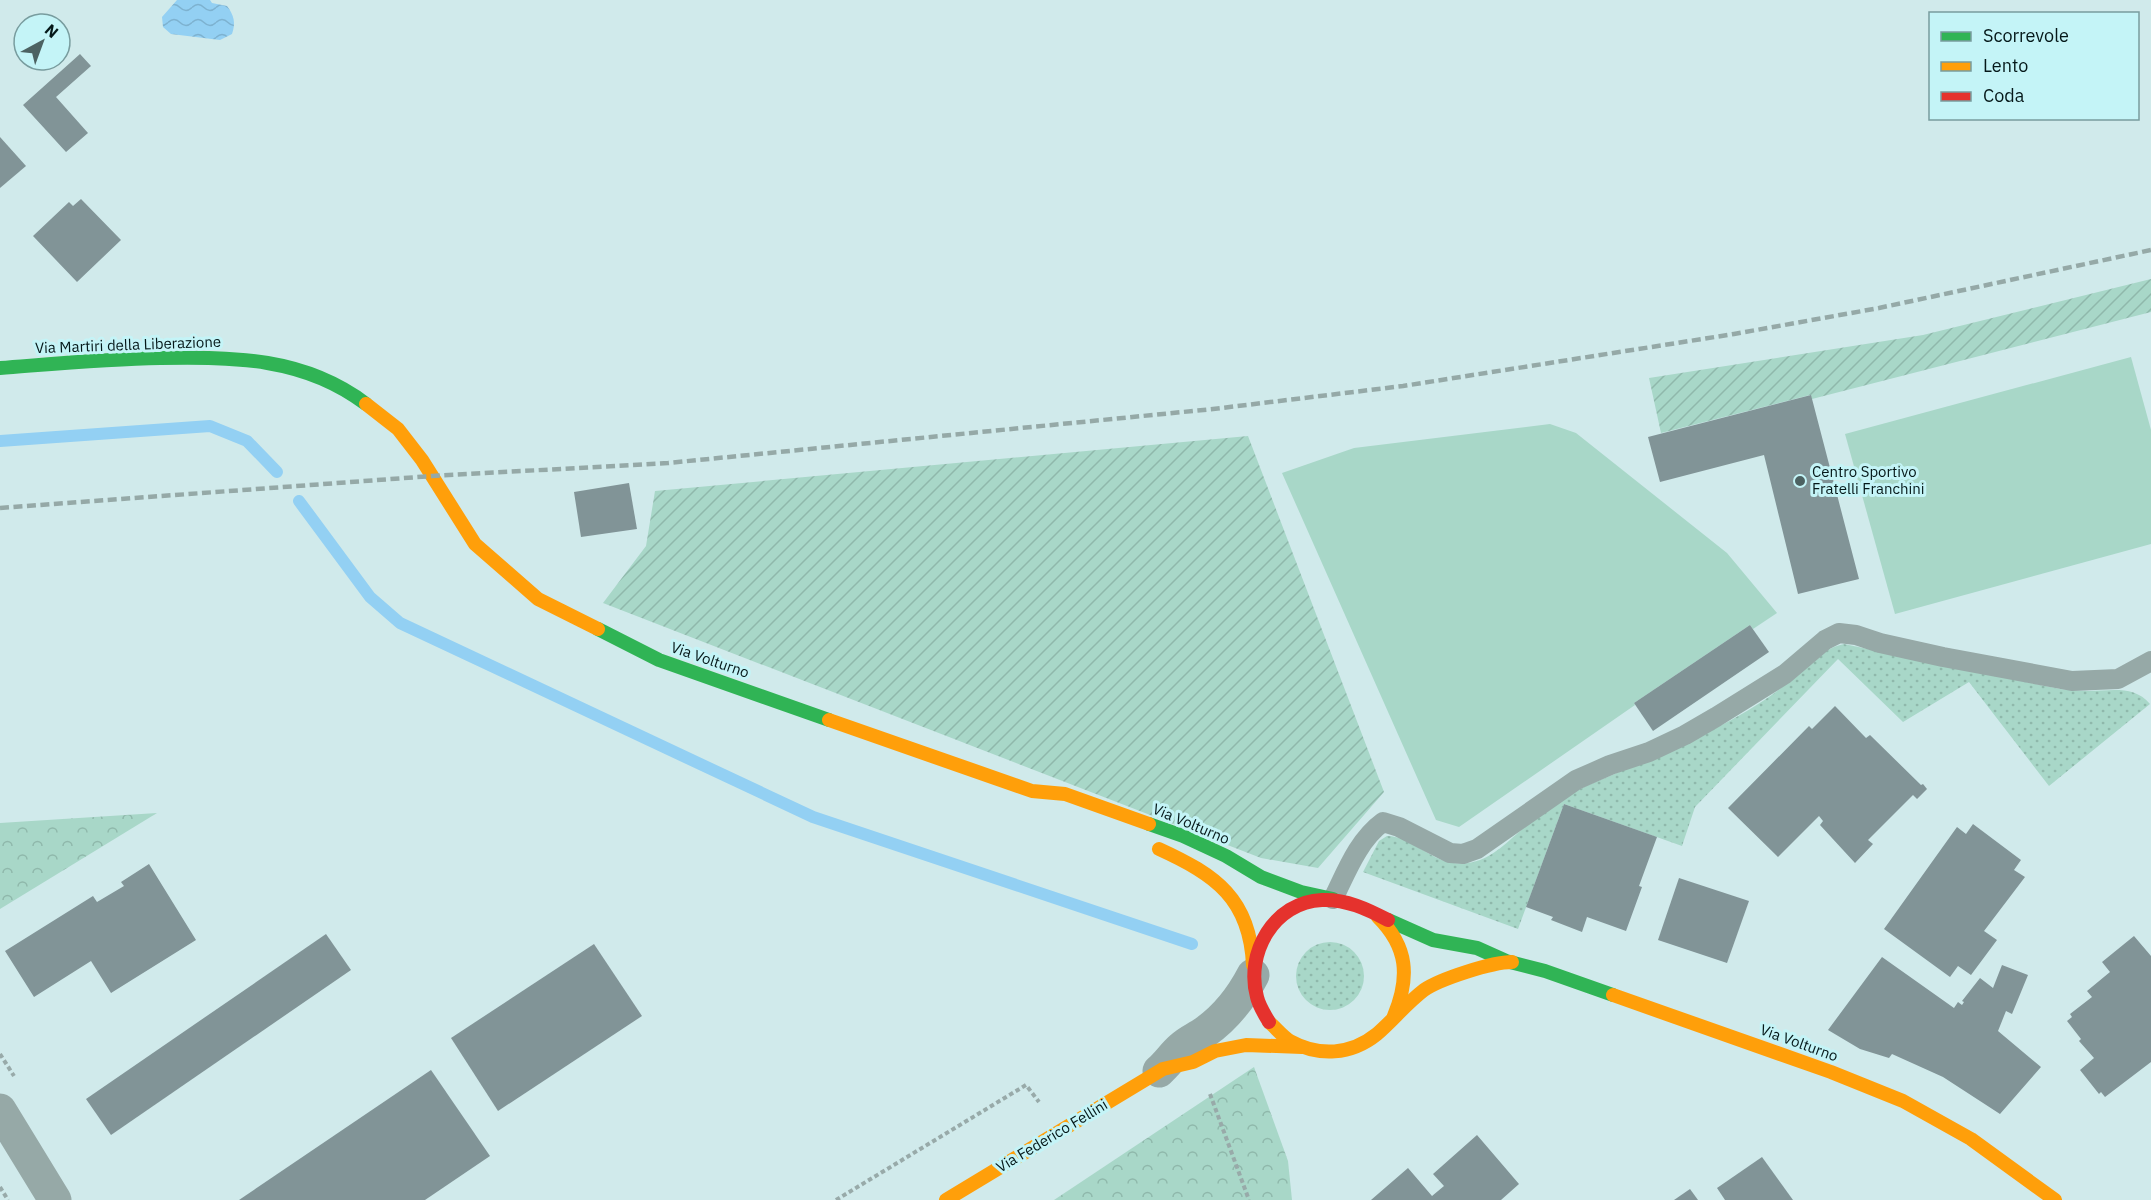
<svg xmlns="http://www.w3.org/2000/svg" width="2151" height="1200" viewBox="0 0 2151 1200" font-family="'IBM Plex Sans',sans-serif">
<defs>
<pattern id="grass-dots" width="8" height="8" patternUnits="userSpaceOnUse" patternTransform="scale(1.5)"><rect width="8" height="8" fill="#a8d7c8"/><path d="M2 2h.1M6 6h.1" fill="none" stroke="#8fb8ab" stroke-width="1.8" stroke-linecap="round"/></pattern>
<pattern id="park-crowns" width="20" height="18" patternUnits="userSpaceOnUse" patternTransform="scale(1.5)"><rect width="20" height="18" fill="#a8d7c8"/><path d="M2 6a3 3 0 1 1 6 0M12 15a3 3 0 1 1 6 0" fill="none" stroke="#8fb8ab"/></pattern>
<pattern id="garden-furrows" width="10" height="10" patternUnits="userSpaceOnUse" patternTransform="scale(1.5)"><rect width="10" height="10" fill="#a8d7c8"/><path d="M-1 1l2-2M0 10L10 0M9 11l2-2" fill="none" stroke="#8fb8ab"/></pattern>
<pattern id="water-waves" width="16" height="10" patternUnits="userSpaceOnUse" patternTransform="scale(1.5)"><rect width="16" height="10" fill="#93d0f3"/><path d="M0 5q4-4 8 0t8 0" fill="none" stroke="#7db2d0"/></pattern>
</defs>
<rect width="100%" height="100%" fill="#d0eaeb"/>
<!-- grass -->
<g fill="url(#grass-dots)">
<path d="M1844,644L2060,689C2069,690 2079,691 2089,691C2111,691 2134,685 2150,704L2049,786L1969,682L1903,722L1838,659L1695,807L1682,846L1564,804L1518,929L1363,872L1379,841L1387,836C1414,836 1434,868 1468,863C1496,859 1514,834 1535,818C1544,810 1555,803 1565,797C1582,787 1601,780 1619,772C1672,749 1736,723 1781,688C1801,673 1818,649 1844,644Z"/>
<circle cx="1330" cy="976" r="34"/>
</g>
<!-- park -->
<g fill="url(#park-crowns)">
<path d="M157,813L0,909V823Z"/>
<path d="M1254,1067L1288,1161L1292,1200H1054Z"/>
</g>
<!-- garden -->
<g fill="url(#garden-furrows)">
<path d="M2151,279V312L1812,399L1810,395L1661,433L1649,378L1923,335Z"/>
<path d="M1248,436L1384,792L1318,868L1261,858L603,603L646,546L655,491Z"/>
</g>
<!-- pitch -->
<g fill="#a8d7c8">
<path d="M2131,357L2151,430V544L1895,614L1845,434Z"/>
<path d="M1550,424L1576,433L1727,553L1777,613L1753,629L1750,625L1634,703L1635,705L1459,827L1436,820L1282,473L1354,448Z"/>
</g>
<!-- water -->
<path fill="url(#water-waves)" d="M177,0H210L212,3L227,6C234,15 236,23 232,34L220,40L171,34L163,27L162,17Z"/>
<g fill="none" stroke-linecap="round" stroke-linejoin="round">
<!-- stream -->
<g stroke="#93d0f3" stroke-width="12">
<path d="M0,441L210,426L247,441L277,472"/>
<path d="M299,501L370,597L400,623L813,817L1192,944"/>
</g>
</g>
<!-- building -->
<g fill="#819497">
<path d="M80,54L91,66L56,97L88,133L66,152L23,105Z"/>
<path d="M0,137L26,166L0,188Z"/>
<path d="M81,199L121,240L77,282L33,236L69,202L73,206Z"/>
<path d="M1811,395L1859,579L1798,594L1764,455L1660,482L1648,437Z"/>
<path d="M629,483L637,529L581,537L574,492Z"/>
<path d="M1750,625L1769,652L1653,731L1634,703Z"/>
<path d="M1835,706L1866,738L1870,735L1921,785L1923,784L1927,789L1917,799L1913,795L1868,840L1873,844L1855,863L1820,825L1823,821L1819,816L1778,857L1728,808L1809,726L1812,729Z"/>
<path d="M1564,804L1657,837L1639,886L1642,887L1626,931L1587,917L1582,932L1551,920L1553,917L1526,907Z"/>
<path d="M1973,824L2021,860L2014,870L2025,877L1984,931L1997,940L1971,975L1958,966L1950,977L1884,929L1957,827L1966,834Z"/>
<path d="M149,864L196,940L111,993L91,961L34,997L5,951L93,896L97,902L124,886L121,882Z"/>
<path d="M1679,878L1749,901L1727,963L1658,940Z"/>
<path d="M326,934L351,970L111,1135L86,1099Z"/>
<path d="M2134,936L2151,956V1062L2105,1097L2101,1092L2099,1094L2080,1070L2094,1058L2079,1041L2081,1039L2067,1021L2072,1017L2070,1014L2092,997L2087,991L2110,972L2102,962Z"/>
<path d="M594,944L642,1016L498,1111L451,1038Z"/>
<path d="M1882,957L1954,1008L1958,1002L1962,1005L1964,1002L1962,1001L1980,978L1993,988L2002,965L2028,975L2012,1014L2006,1011L1998,1031L2041,1067L2000,1114L1943,1077L1892,1054L1889,1058L1860,1049L1828,1030Z"/>
<path d="M431,1070L490,1156L425,1200H239Z"/>
<path d="M1477,1135L1519,1184L1501,1200H1371L1408,1168L1432,1196L1444,1186L1433,1174Z"/>
<path d="M1762,1157L1793,1200H1725L1717,1188Z"/>
<path d="M1690,1189L1698,1200H1674Z"/>
</g>
<g fill="none" stroke-linecap="round" stroke-linejoin="round">
<!-- path -->
<g stroke="#98aaa9" stroke-width="4" stroke-dasharray="4.5 3" stroke-linecap="butt">
<path d="M0,1054L14,1076"/>
<path d="M1210,1094L1249,1200"/>
<path d="M0,1187L8,1200"/>
<path d="M836,1200L1026,1085L1039,1102"/>
</g>
<!-- lane -->
<path stroke="#96a9a7" stroke-width="20" d="M1333,899C1346,873 1358,840 1383,822L1399,827L1450,853L1463,854L1477,849L1576,780L1610,765L1649,752L1685,735L1716,717L1785,674L1825,640L1839,633L1856,635L1880,643L1943,657L2072,681L2118,679L2151,661"/>
<!-- street -->
<g stroke="#96a9a7" stroke-width="33">
<path d="M1159,1071C1167,1064 1173,1055 1181,1048C1188,1041 1197,1038 1205,1032C1225,1018 1242,996 1253,975"/>
<path d="M0,1110L55,1200"/>
</g>
<!-- fast -->
<g stroke="#30b455" stroke-width="14">
<path d="M0,368C53,364 107,359 160,358C234,357 304,357 366,404"/>
<path d="M598,629L659,660L829,720"/>
<path d="M1149,824L1183,836L1226,856L1261,877L1301,892L1333,899"/>
<path d="M1388,920L1433,940L1477,948L1506,961L1545,971L1613,995"/>
</g>
<!-- slow -->
<g stroke="#ff9f0a" stroke-width="14">
<path d="M366,404L398,429L422,460L475,544L538,599L598,629"/>
<path d="M829,720L1032,791L1065,794L1149,824"/>
<path d="M1159,849C1216,875 1250,899 1253,965"/>
<path d="M1378,917C1408,947 1410,977 1394,1016"/>
<path d="M1613,995L1831,1072L1903,1101L1971,1139L2055,1200"/>
<path d="M1269,1022C1276,1028 1283,1037 1290,1041C1319,1057 1351,1055 1377,1034C1393,1020 1407,1003 1424,990C1440,979 1492,962 1512,962"/>
<path d="M946,1200L1163,1069L1193,1062L1215,1051L1246,1045L1302,1047"/>
</g>
<!-- jam -->
<path stroke="#e5322d" stroke-width="14" d="M1269,1022C1265,1015 1259,1006 1257,997C1245,953 1274,902 1322,900C1346,899 1367,909 1388,920"/>
<!-- rail -->
<path stroke="#95a9a7" stroke-width="4.5" stroke-dasharray="9 4.5" stroke-linecap="butt" d="M0,508L432,476L668,463L1213,409L1403,386L1734,334L1879,308L2151,250"/>
</g>
<!-- markers -->
<circle fill="#4c6262" stroke="#c4f4f7" stroke-width="2" cx="1800" cy="481" r="6"/>
<g text-anchor="middle" stroke-width="6" stroke-linejoin="round" paint-order="stroke">
<!-- street labels -->
<g font-size="15" fill="#051819" stroke="#c4f4f7">
<text transform="translate(128 345) rotate(-2)" y="5">Via Martiri della Liberazione</text>
<text transform="translate(710 660) rotate(19)" y="5">Via Volturno</text>
<text transform="translate(1191 824) rotate(23)" y="5">Via Volturno</text>
<text transform="translate(1799 1043) rotate(20)" y="5">Via Volturno</text>
<text transform="translate(1052 1136) rotate(-31)" y="5">Via Federico Fellini</text>
</g>
<!-- poi labels -->
<g font-size="15" fill="#051819" stroke="#c4f4f7" text-anchor="start">
<text x="1812" y="477">Centro Sportivo<tspan x="1812" dy="17">Fratelli Franchini</tspan></text>
</g>
</g>
<!-- legend -->
<rect x="1929" y="12" width="210" height="108" fill="#c4f4f7" stroke="#789c9e" stroke-width="1.5"/>
<rect x="1941" y="32" width="30" height="9" fill="#30b455" stroke="#789c9e" stroke-width="1.5"/>
<text x="1983" y="42" font-size="18" fill="#051819">Scorrevole</text>
<rect x="1941" y="62" width="30" height="9" fill="#ff9f0a" stroke="#789c9e" stroke-width="1.5"/>
<text x="1983" y="72" font-size="18" fill="#051819">Lento</text>
<rect x="1941" y="92" width="30" height="9" fill="#e5322d" stroke="#789c9e" stroke-width="1.5"/>
<text x="1983" y="102" font-size="18" fill="#051819">Coda</text>
<!-- north arrow -->
<g transform="translate(42 42) rotate(41)"><circle r="28" fill="#c4f4f7" stroke="#789c9e" stroke-width="1.5"/>
<path d="M0-4.5L10 22L0 15L-10 22Z" fill="#4c6262"/>
<text y="-9" font-size="16" font-weight="bold" text-anchor="middle" fill="#051819">N</text>
</g>
</svg>
